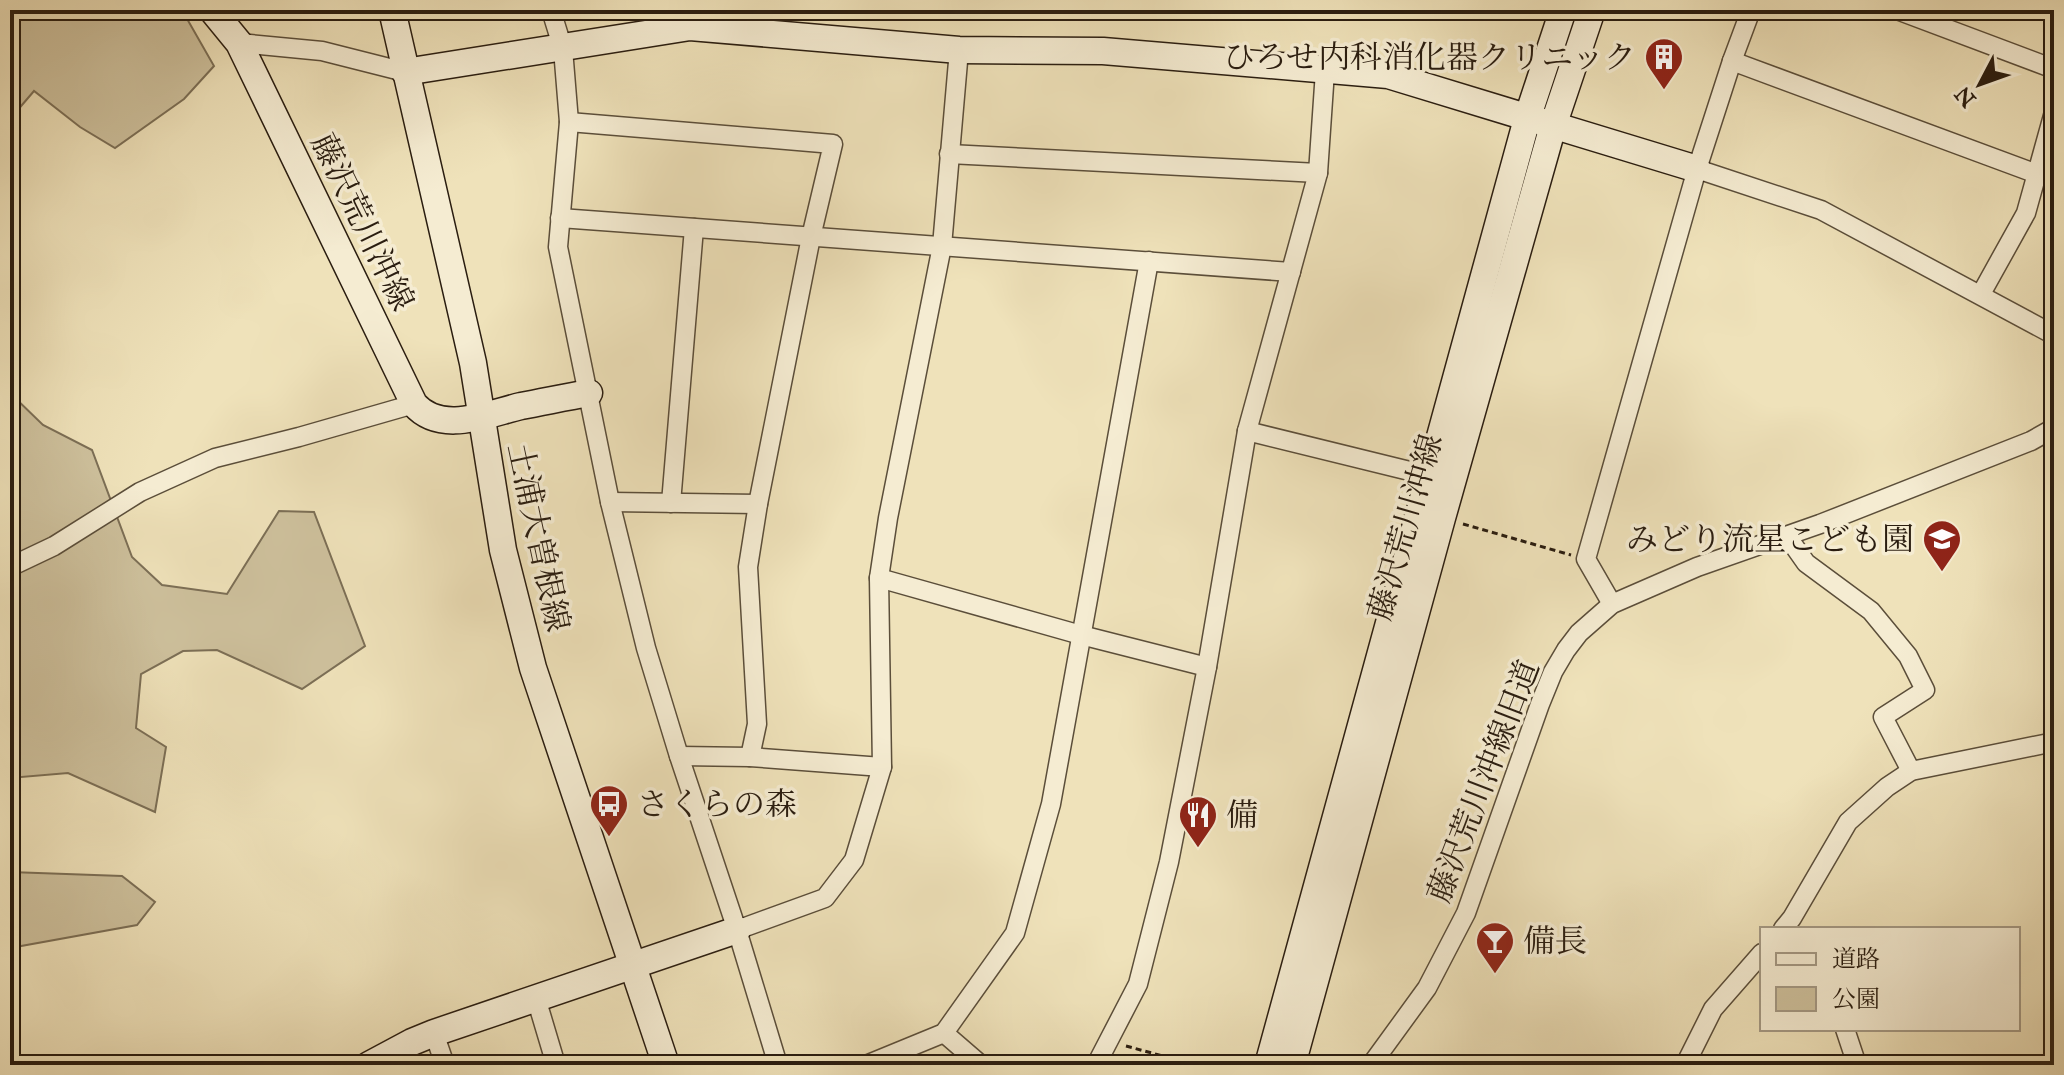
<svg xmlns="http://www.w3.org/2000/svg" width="2064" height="1075" viewBox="0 0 2064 1075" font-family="'IM FELL Great Primer','Noto Serif JP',serif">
<rect width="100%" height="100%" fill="#efe2ba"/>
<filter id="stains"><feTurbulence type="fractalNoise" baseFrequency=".0025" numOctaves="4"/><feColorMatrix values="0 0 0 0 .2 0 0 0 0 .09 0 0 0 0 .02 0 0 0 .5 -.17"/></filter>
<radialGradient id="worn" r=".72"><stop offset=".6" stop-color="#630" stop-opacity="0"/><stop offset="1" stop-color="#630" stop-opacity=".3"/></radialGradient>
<!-- green -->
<g fill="#cec19d" stroke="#7c6f56" stroke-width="2">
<path d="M10,10H182L214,66L184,99L115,148L80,127L34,91L10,119Z"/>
<path d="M10,393L43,425L92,450L132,557L162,585L227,594L279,511L314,512L365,646L302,689L217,650L183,651L141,674L136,728L166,747L155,812L68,773L10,778Z"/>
<path d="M10,872L122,876L155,902L137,925L10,948Z"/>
</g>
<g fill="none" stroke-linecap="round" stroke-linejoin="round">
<defs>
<g id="street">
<path d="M551,10L563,49L569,122L558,247L610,502L646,648L679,756L737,930L778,1065"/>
<path d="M1897,10L2054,69"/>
<path d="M239,43L322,51L405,72"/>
<path d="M1732,61L2037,174"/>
<path d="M569,122L833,144L811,237L758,504L748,567L757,724L750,757"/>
<path d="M949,154L1318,173"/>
<path d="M1697,169L1821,210L2054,335"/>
<path d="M560,218L1291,272"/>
<path d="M1981,294L2026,213L2054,112"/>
<path d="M1247,431L1430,476"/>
<path d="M610,502L758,504"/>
<path d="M671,503L694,228"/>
<path d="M1787,536L1806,563L1871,611L1908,656L1925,690L1883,717L1911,771"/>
<path d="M10,570L14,565L54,546L140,492L215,458L299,437L414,404"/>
<path d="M879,578L1081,635L1207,667"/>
<path d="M1612,604L1586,559L1697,169L1732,61L1751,10"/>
<path d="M679,756L750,757L882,767"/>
<path d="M1783,929L1792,918L1848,822L1887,787L1911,771L2054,742"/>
<path d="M737,930L825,898L854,860L882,767L879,578L888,518L942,246L959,50"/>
<path d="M536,998L556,1065"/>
<path d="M1845,1029L1857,1065"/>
<path d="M434,1033L445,1065"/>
<path d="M944,1033L981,1065"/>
<path d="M866,1065L944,1033L1015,933L1051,804L1149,261"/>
<path d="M1096,1065L1138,984L1169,862L1207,667L1247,431L1318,173L1325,71"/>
<path d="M1371,1065L1427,988L1466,913L1540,704L1553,672L1566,650L1579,633L1612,604L1697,567L1820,524L2031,441L2054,428"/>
<path d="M1685,1065L1713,1009L1762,953"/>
</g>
<g id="secondary">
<path d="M212,10L239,43L414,404C441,435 487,414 521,406C543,402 566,397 589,393"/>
<path d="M392,10L473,363L503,550L533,668L666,1065"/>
<path d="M405,72L690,27L959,50L1103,51L1388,75L1697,169"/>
<path d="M369,1065L412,1042L434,1033L737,930"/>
<path d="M1268,1065L1527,119L1563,10"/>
<path d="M1292,1065L1442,518L1553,126L1592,10"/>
</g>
</defs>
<!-- street casing -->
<use href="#street" stroke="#5b4e3a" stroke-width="21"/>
<!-- secondary casing -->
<use href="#secondary" stroke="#2a1d10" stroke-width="29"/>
<!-- path -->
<g stroke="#2a1d10" stroke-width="3" stroke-dasharray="6 4" stroke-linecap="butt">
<path d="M1463,524L1571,555"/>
<path d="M1126,1046L1196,1065"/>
</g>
<!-- street -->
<use href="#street" stroke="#f5ecd2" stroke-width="18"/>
<!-- secondary -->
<use href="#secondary" stroke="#f5ecd2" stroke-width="26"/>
</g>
<!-- icons -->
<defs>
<symbol id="building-pin" viewBox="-11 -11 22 30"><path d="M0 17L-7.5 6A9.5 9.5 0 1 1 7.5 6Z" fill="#8f2418" stroke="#f5ecd2"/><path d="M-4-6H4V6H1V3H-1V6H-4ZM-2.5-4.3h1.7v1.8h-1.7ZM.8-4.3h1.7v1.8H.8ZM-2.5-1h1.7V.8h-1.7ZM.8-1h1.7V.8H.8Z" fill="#fff"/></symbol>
<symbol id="school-pin" viewBox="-11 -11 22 30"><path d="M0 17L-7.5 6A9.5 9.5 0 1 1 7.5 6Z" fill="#8f2418" stroke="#f5ecd2"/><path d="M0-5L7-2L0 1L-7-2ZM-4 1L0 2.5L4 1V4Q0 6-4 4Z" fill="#fff"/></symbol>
<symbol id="bus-pin" viewBox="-11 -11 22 30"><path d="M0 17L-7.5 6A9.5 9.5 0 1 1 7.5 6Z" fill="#8f2418" stroke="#f5ecd2"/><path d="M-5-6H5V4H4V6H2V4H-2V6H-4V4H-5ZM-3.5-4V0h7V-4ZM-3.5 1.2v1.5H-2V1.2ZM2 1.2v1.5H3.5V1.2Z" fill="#fff"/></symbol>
<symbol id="restaurant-pin" viewBox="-11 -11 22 30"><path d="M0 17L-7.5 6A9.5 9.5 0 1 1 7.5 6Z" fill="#8f2418" stroke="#f5ecd2"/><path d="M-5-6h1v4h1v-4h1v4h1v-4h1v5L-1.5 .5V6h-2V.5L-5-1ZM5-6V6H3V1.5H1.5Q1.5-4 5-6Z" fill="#fff"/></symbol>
<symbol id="bar-pin" viewBox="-11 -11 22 30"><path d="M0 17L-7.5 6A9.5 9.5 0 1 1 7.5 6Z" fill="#8f2418" stroke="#f5ecd2"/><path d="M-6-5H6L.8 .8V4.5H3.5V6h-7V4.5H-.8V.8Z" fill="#fff"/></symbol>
</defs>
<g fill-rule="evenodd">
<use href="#building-pin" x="1642" y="35" width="44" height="60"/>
<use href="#school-pin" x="1920" y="517" width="44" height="60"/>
<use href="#bus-pin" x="587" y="782" width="44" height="60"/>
<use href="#restaurant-pin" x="1176" y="793" width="44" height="60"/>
<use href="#bar-pin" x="1473" y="919" width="44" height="60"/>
</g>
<g text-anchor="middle" stroke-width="7" stroke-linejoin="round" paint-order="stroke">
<!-- poi labels -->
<g font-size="32" fill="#2a1d10" stroke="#f5ecd2" text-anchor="start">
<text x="1636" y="68" text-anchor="end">ひろせ内科消化器クリニック</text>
<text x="1914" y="550" text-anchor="end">みどり流星こども園</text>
<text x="637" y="815">さくらの森</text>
<text x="1226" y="826">備</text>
<text x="1523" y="952">備長</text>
</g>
<!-- street labels -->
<g font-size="32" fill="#2a1d10" stroke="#f5ecd2">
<text transform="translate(363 222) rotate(64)" y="11">藤沢荒川沖線</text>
<text transform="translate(1405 527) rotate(-74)" y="11">藤沢荒川沖線</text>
<text transform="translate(539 537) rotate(78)" y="11">土浦大曽根線</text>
<text transform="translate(1483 781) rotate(-69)" y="11">藤沢荒川沖線旧道</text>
</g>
</g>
<!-- margin -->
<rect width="2064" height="1075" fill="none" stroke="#efe2ba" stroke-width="40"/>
<rect x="12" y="12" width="2040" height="1051" fill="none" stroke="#2a1d10" stroke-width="4"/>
<rect x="20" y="20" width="2024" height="1035" fill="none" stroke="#2a1d10" stroke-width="2"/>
<!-- legend -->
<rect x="1760" y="927" width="260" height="104" fill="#f5ecd2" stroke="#a49984" stroke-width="2"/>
<rect x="1776" y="953" width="40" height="12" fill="#f5ecd2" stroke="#a49984" stroke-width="2"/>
<text x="1832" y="967" font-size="24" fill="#2a1d10">道路</text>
<rect x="1776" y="987" width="40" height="24" fill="#cec19d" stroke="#a49984" stroke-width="2"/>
<text x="1832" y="1007" font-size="24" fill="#2a1d10">公園</text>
<!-- north arrow -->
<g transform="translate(1980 84) rotate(229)" stroke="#f5ecd2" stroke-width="6" paint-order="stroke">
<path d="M0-6L14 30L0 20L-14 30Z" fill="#2a1d10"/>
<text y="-12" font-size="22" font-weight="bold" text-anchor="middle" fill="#2a1d10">N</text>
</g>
<rect width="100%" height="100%" filter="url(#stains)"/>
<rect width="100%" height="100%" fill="url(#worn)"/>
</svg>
